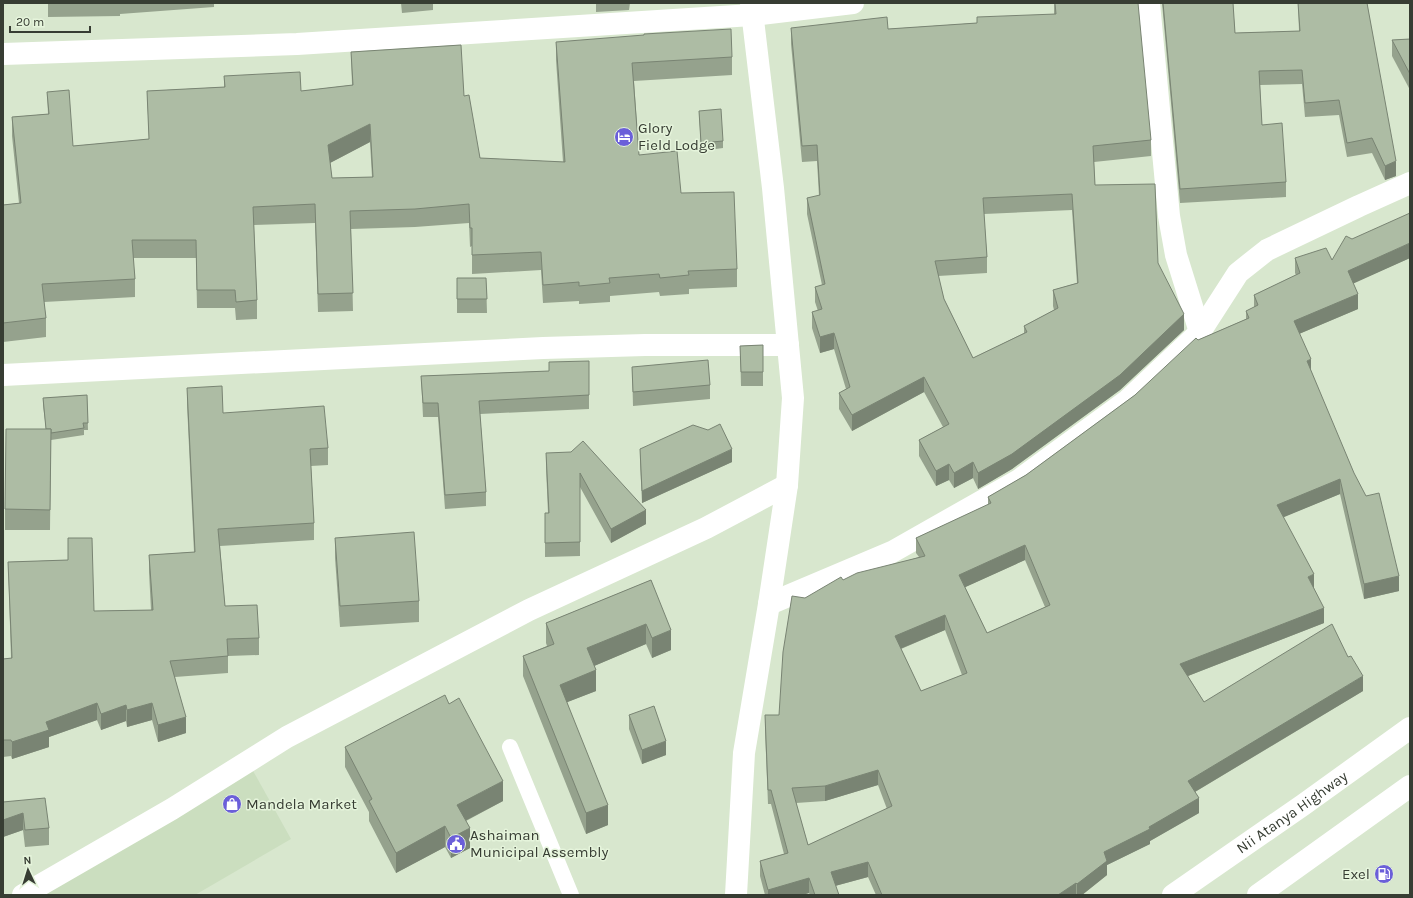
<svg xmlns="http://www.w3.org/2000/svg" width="1413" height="898" viewBox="0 0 1413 898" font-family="Karla,sans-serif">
<rect width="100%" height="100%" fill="#d8e7ce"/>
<!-- built -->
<path fill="#cbdebf" d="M252,769L291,839L195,895H35Z"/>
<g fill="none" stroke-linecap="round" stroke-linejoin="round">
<!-- service -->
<path stroke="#fff" stroke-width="16" d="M510,747L571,895"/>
<!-- minor -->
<g stroke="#fff" stroke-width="22">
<path d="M1149,3L1169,216L1176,255L1200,332"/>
<path d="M3,54L297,44L752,15L853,3"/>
<path d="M3,375L543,348L645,345H788"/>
<path d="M769,604L892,552L1019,480L1128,400L1200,332L1238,273L1267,250L1359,206L1410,183"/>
<path d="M23,895L172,809L287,737L529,610L706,528L787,485"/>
</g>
<!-- tertiary -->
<path stroke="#fff" stroke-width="22" d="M736,895L744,753L769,604L787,485L793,398L773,188L751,3"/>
<!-- primary -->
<g stroke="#fff" stroke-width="22">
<path id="s1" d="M1173,895L1303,805L1410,728"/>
<path d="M1258,895L1410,786"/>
</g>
</g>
<!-- wall -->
<g fill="#95a28d" fill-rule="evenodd">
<path d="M48,3H214V7L120,14V16L48,17Z"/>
<path d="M401,3H433V10L402,13Z"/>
<path d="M596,3H631H630L629,10L596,12Z"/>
<path d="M1054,3L1151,140V156L1094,162L1095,185L1158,263L1184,330L1120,390L1012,469L978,489L973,478L954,488L949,480L936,486L919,456V440L943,427L924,392L852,431L839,409V393L846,389L834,349L820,353L812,328V312L818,311L815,302V287L822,285L807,214V198L819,196L817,161L802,162L791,44V28L888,29L977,23L1054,14ZM1072,210L1077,283L1053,290V306L1054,310L1024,326V333L973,358L944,299L938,276L987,273V257L984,214Z"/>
<path d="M1162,3H1233L1235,33L1299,31L1298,3H1367L1396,176L1385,180L1372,153L1347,157L1339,115L1305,117L1302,84L1260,85L1262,125L1286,182V197L1180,203Z"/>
<path d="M1410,39V90L1392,56V40Z"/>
<path d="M556,42L732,57V75L634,81L639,155L681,193L737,269V287L689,289V294L660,296L659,292L610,296V302L579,304V301L543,303L541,270L472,274V246L470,247L469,223L415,227L351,229L353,311L318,312L315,223L254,225L257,300V319L236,320L235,308H197L196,258H133L135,279V297L44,302L46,318V337L3,342V205L19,203L12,136V117L48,114L47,92L73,146L149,139L147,91L224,87V76L301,91L352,85L351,52L464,96L480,158L563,162L556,60ZM370,142L372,177L332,178L330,163Z"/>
<path d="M699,111L723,141V148L701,151Z"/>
<path d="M1352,239L1410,258L1353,283L1358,309L1299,334L1311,371L1399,591L1364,599L1340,494L1283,517L1314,588L1324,623L1188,676L1204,702L1363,691L1195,792L1199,813L1150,841V844L1107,865V875L1082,895H876L868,877L835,886L839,895H810L809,893L802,895H765L760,876V861L784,854L771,804H768L765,730V715H779L805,598L843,580L919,557L916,553V538L988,505V497L1026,475L1135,395L1198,340L1246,319V311L1254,308V295L1296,275L1295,273V258L1332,260ZM1025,560L1045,607L987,633L965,587ZM945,630L962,675L921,691L901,649ZM878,785L887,809L808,845L796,803L825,801Z"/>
<path d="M457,278H486L487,313H457Z"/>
<path d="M763,345V386H741L740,346Z"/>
<path d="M589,361V409L480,414L486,492V506L445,509L438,417H423L421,376L549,371Z"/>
<path d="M632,367L710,385V399L633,406Z"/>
<path d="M187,388L223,413L328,448V465L311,466L314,523V540L220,546L225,606L259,638V655L228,656V673L175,677L186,733L158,742L152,720L127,727L126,721L101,730L97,720L49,737V747L12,759L11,756L3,757V659L11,658L8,562L68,560V538L94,611L151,610L149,572V555L194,552L187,404Z"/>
<path d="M87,395L88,430H84V435L51,440L50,530H5V509L46,429L43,405V398Z"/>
<path d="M640,449L732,462L642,503L640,462Z"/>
<path d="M546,453L646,510V524L611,543L580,487V556L545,557V513H548L546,467Z"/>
<path d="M335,538L419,601V622L340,627L335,558Z"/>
<path d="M651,580L671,650L652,658L646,644L594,666L596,691L567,702L608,825L586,834L523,676V656L547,646L546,643V623Z"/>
<path d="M629,715L666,755L642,764L629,729Z"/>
<path d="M345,747L503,801L466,821L470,848L451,858L445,847L396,873L369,821V812L345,767Z"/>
<path d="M3,802L49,828V845L25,847L23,830L3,837Z"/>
</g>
<!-- shaded-wall -->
<g fill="#798473">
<path d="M370,124V142L328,164V145Z"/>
<path d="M1396,161V176L1385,180V166Z"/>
<path d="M1410,243V258L1348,286V271Z"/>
<path d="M1358,294V309L1294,336V321Z"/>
<path d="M1184,314V330L1120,390L1012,469L978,489V473Z"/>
<path d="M834,333V349L820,353V337Z"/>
<path d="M1311,359V374L1307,361Z"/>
<path d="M924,377V392L852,431V415Z"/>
<path d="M732,449V462L642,503V491Z"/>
<path d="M973,462V478L954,488V473Z"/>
<path d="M949,464V480L936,486V471Z"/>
<path d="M1340,479V494L1277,520V505Z"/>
<path d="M646,510V524L611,543V529Z"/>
<path d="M1025,545V560L959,590V575Z"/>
<path d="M1314,574V589L1308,577Z"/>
<path d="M1399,576V591L1364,599V584Z"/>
<path d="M1324,608V623L1180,679V664Z"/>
<path d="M945,615V630L895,651V636Z"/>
<path d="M646,624V644L587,669V648Z"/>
<path d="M671,630V650L652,658V638Z"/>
<path d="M596,670V691L560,705V685Z"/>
<path d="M1363,676V691L1188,796V781Z"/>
<path d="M97,703V720L49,737V747L12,759V742L46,722Z"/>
<path d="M152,703V720L127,727V710Z"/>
<path d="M126,705V721L101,730V714Z"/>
<path d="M186,717V733L158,742V725Z"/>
<path d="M666,741V755L642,764V750Z"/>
<path d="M878,770V785L825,801V786Z"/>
<path d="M503,781V801L457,825V805Z"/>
<path d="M1199,798V813L1150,841V844L1107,865V875L1082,895H1077V884L1104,852L1149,827Z"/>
<path d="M608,805V825L586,834V813Z"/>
<path d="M23,813V830L3,837V820Z"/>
<path d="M445,826V847L396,873V853Z"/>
<path d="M470,828V848L451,858V838Z"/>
<path d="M868,862V877L831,887V872Z"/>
<path d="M809,878V893L802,895H768V890Z"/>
<path d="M1076,883V895H1058Z"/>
</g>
<!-- building -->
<g fill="#adbca4" stroke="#798473" fill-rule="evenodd">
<path d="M1055,3H1138L1151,140L1093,146L1095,185L1155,184L1158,263L1184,314L1120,375L1012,454L978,473L973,462L954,473L949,464L936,471L919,440L949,424L924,377L852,415L839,393L850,387L834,333L820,337L812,312L822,309L815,287L825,284L807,198L820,195L817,145L802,146L791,28L887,17L888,29L977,23V17L1056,14ZM1072,194L1078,283L1053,290L1058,308L1024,326L1027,332L973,358L944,299L935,261L987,257L983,198Z"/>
<path d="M1163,3H1233L1235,33L1300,31L1298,3H1367L1396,161L1385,166L1372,138L1347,143L1339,100L1305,103L1302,70L1259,71L1262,125L1282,123L1286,182L1180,189Z"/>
<path d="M731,29L732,57L632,63L639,155L677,151L681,193L734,192L737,269L688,271L689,275L660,278L659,274L609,278L610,283L579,286V282L543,285L541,252L472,255V228H470L469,204L415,209L350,211L353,293L318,294L315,204L253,207L257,300L236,302L235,290H197L196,240H132L135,279L42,284L46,318L3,323V205L21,203L12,117L49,114L47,92L69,90L73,146L149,139L147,91L225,87L224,76L300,72L301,91L353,85L351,52L461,45L464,96L469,95L480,158L565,162L556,42L644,35V34ZM370,124L373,177L332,178L328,145Z"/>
<path d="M1410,39V74L1392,40Z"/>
<path d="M721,109L723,141L701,143L699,111Z"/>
<path d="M1410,213V243L1348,271L1358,294L1294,321L1311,359L1307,361L1354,473L1366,496L1379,493L1399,576L1364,584L1340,479L1277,505L1314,574L1308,577L1324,608L1180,664L1204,702L1332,624L1348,657L1351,656L1363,676L1188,781L1199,798L1149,827L1150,829L1104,852L1107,861L1077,884L1076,883L1058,895H882L868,862L831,872L839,895H815L809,878L768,890L760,861L788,853L771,790H768L765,715H779L783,652L792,596L805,598L841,577L843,580L857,573L925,556L916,538L991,503L988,497L1026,475L1135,395L1196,338L1198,340L1249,318L1246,311L1258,305L1254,295L1300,273L1295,258L1326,248L1332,260L1346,236L1352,239ZM1025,545L1050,605L987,633L959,575ZM945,615L967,673L921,691L895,636ZM878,770L892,806L808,845L792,788L825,786Z"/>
<path d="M457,278H486L487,299H457Z"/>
<path d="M763,345V372H741L740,346Z"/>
<path d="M708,360L710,385L633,392L632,367Z"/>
<path d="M589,361V395L479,401L486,492L445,495L438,403H423L421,376L549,371V362Z"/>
<path d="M222,386L223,413L324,406L328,448L310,449L314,523L218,529L225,606L257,605L259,638L227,639L228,656L170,661L186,717L158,725L152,703L127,710L126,705L101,714L97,703L46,722L49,730L12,742L11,740H3V659L12,658L8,562L68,560V538H92L94,611L153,610L149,555L195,552L187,388Z"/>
<path d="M87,395L88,423H83L84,428L51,433V429H46L43,398Z"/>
<path d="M720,424L732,449L642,491L640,449L693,425L708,430Z"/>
<path d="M6,429H51L50,510L5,509Z"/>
<path d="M583,441L646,510L611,529L580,473V542L545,543V513H549L546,453L571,452Z"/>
<path d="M414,532L419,601L340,606L335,538Z"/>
<path d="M651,580L671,630L652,638L646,624L587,648L596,670L560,685L608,805L586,813L523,656L554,644L546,623Z"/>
<path d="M445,695L449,704L459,698L503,781L457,805L470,828L451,838L445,826L396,853L369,801L372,799L345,747Z"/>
<path d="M654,706L666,741L642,750L629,715Z"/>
<path d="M45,798L49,828L25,830L23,813L3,820V802Z"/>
</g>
<!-- icons -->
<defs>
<symbol id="hotel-disc" viewBox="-11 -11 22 22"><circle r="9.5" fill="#6b5fd9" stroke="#e5f4db"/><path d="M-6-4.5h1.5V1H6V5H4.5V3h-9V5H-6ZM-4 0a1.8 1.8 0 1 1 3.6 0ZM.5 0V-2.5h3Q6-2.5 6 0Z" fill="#fff"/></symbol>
<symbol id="shop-disc" viewBox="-11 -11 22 22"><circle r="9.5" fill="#6b5fd9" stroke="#e5f4db"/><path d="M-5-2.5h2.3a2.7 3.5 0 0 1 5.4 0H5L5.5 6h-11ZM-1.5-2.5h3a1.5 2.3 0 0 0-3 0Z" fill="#fff"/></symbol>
<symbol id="civic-disc" viewBox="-11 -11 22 22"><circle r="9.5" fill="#6b5fd9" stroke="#e5f4db"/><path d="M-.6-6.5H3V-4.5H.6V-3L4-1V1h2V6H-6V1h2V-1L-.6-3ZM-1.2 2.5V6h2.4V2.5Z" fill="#fff"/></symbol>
<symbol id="fuel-disc" viewBox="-11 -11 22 22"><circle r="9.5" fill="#6b5fd9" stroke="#e5f4db"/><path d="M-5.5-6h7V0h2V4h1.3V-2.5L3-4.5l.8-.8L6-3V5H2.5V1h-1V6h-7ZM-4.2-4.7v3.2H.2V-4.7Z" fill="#fff"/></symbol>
</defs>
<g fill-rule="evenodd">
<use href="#hotel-disc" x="613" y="126" width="22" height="22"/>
<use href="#shop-disc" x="221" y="793" width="22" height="22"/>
<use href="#civic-disc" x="445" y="833" width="22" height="22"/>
<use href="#fuel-disc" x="1373" y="863" width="22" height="22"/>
</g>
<g text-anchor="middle" stroke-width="3" stroke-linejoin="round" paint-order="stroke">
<!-- poi labels -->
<g font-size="15" fill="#373d33" stroke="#e5f4db" text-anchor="start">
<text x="638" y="133">Glory<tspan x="638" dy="17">Field Lodge</tspan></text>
<text x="246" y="809">Mandela Market</text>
<text x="470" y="840">Ashaiman<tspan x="470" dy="17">Municipal Assembly</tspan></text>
<text x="1370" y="879" text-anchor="end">Exel</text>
</g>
<!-- street labels -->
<g font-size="15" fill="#373d33" stroke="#e5f4db">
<text dy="5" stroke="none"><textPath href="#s1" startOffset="145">Nii Atanya Highway</textPath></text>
</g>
</g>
<!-- border -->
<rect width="1413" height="898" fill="none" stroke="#373d33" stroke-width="8"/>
<!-- north arrow -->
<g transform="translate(28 870) rotate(356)" stroke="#e5f4db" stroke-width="3" paint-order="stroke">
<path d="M0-3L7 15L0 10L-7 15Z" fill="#373d33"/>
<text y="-6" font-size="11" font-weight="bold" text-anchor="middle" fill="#373d33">N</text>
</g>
<!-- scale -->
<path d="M10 26v6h80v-6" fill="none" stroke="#373d33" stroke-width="2"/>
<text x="16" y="26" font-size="12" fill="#373d33" stroke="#e5f4db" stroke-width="3" paint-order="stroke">20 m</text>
</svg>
